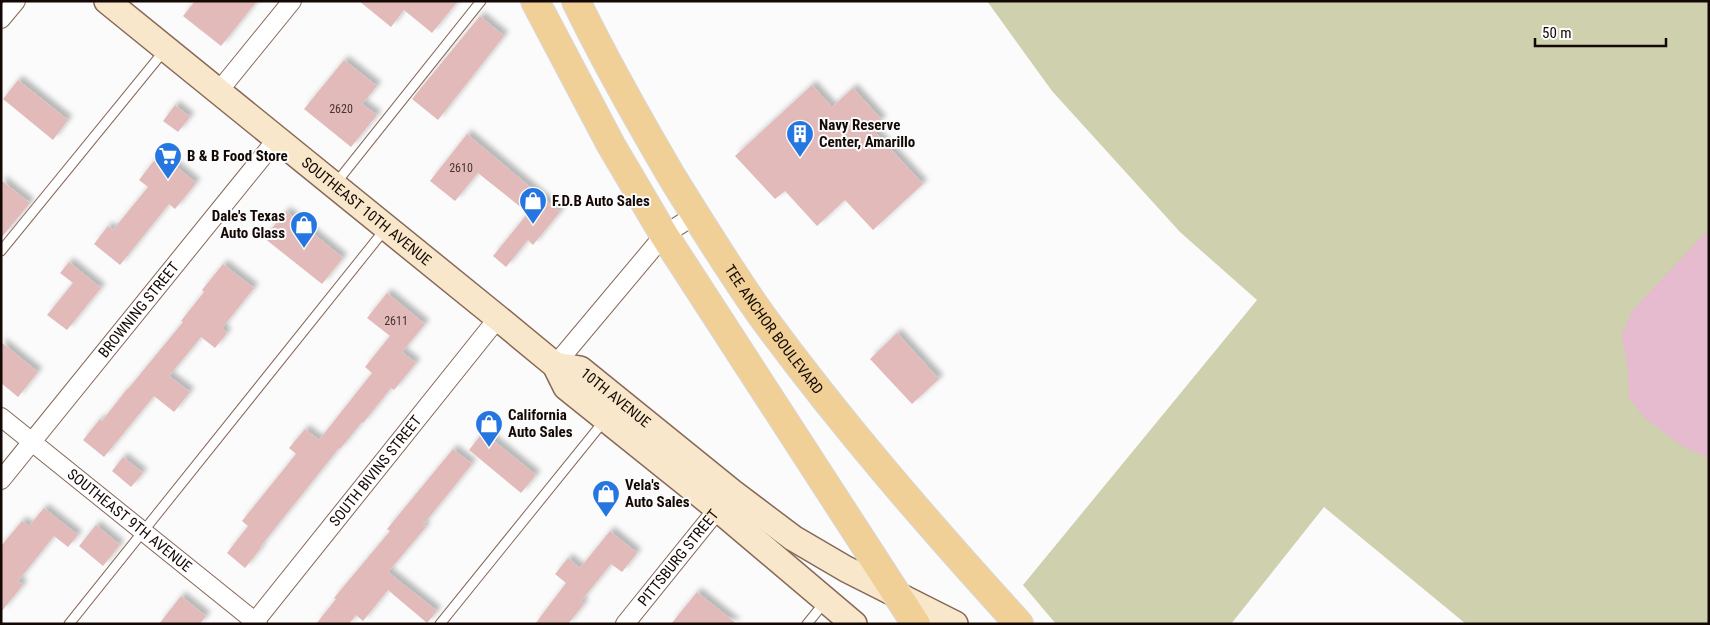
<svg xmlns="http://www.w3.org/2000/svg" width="1710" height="625" viewBox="0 0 1710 625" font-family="'Roboto Condensed',sans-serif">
<defs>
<filter id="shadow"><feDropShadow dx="4.5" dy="-4.5" stdDeviation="2.5" flood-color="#0004"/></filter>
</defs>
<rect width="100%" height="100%" fill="#fbfbfb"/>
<!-- green -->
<path fill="#cfd0ad" d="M987,1H1709V624H1466L1324,507L1231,624H1056L1023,585L1257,300L1180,232L1052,91Z"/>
<!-- water -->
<path fill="#e6bacf" d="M1709,229V458L1682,446L1644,417L1629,398L1628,370L1622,335L1632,311Z"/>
<!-- building -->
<g fill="#e2bab9" filter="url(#shadow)">
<path d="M195,1H257L221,46L183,16Z"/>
<path d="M359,1H458L432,33L404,10L391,27Z"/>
<path d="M480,16L504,36L438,120L412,99Z"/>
<path d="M344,60L377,86L362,104L377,115L351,147L304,109Z"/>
<path d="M18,80L68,120L53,140L3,99Z"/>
<path d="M812,85L832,107L853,88L882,120L872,129L923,184L873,230L845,200L817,226L785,191L775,199L735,156Z"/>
<path d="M175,105L190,117L178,132L163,121Z"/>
<path d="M467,134L560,212L533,245L528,240L506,267L493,256L528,213L478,173L455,201L430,181Z"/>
<path d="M160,153L196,183L175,209L169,204L120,265L94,244L108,226L113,230L148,187L139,180Z"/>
<path d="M1,180L30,203L1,238Z"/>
<path d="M286,211L343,258L322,284L264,238Z"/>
<path d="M69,262L101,288L67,330L47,315L73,283L60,273Z"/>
<path d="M223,264L254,288L222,328L227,333L215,348L201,337L169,376L190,392L174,412L154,396L104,457L83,440L100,419L102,421L127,389H128L183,322L181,321L204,292L202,290Z"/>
<path d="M387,293L425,324L402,352L416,363L394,390L391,388L363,423L362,422L340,449L339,448L260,547L261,548L245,568L227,553L248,526L242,521L296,454L289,448L305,429L319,440L372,373L365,367L390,336L367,318Z"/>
<path d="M897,333L939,379L912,404L870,359Z"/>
<path d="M1,342L38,372L18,397L1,383Z"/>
<path d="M483,432L536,475L521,493L469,450Z"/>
<path d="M453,449L472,464L423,525L426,527L388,572L437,611L427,623L388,590L363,621L356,615L349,624H316L336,599L334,598L390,531L387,529Z"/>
<path d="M123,457L143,473L131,487L112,471Z"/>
<path d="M44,508L78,535L68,547L54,536L18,581L23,585L1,612V546L22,521L29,526Z"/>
<path d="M96,525L120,545L103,566L79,546Z"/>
<path d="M610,531L637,553L622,572L611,564L581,601L584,604L568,624H535L566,583L555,574L568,558L580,568Z"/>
<path d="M697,592L737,624H671Z"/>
<path d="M181,596L206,616L200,624H159Z"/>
</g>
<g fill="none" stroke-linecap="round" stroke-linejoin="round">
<defs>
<g id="service">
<path d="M336,183L481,1"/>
<path d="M1,251L164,51"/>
<path d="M69,624L386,228"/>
<path d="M440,624L604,421"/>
<path d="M807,624L824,603"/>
</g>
<g id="minor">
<path d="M1,19L16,1"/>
<path d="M218,92L292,1"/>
<path d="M555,365L664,235L695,215"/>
<path id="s1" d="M1,417L258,624"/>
<path id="s2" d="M1,480L277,139"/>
<path id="s3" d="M253,624L498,318"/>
<path id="s4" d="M625,624L725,500"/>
</g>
<g id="secondary">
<path id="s5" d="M107,1L498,318L555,365L566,387L718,509L854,624"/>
<path id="s6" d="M555,365L580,369L732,492L793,538L846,569L955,624"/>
</g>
<g id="primary">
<path d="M535,1L611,145L664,235L916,624"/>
<path id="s7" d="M576,1C605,61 638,119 672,177C701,224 730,271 762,316C841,424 929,525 1019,624"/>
</g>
</defs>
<!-- service casing -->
<use href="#service" stroke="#876858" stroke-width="11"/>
<!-- minor casing -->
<use href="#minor" stroke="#876858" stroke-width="20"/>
<!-- secondary casing -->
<use href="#secondary" stroke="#876858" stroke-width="28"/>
<!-- primary casing -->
<use href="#primary" stroke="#d9d7d7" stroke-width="30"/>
<!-- service -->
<use href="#service" stroke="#fff" stroke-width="9"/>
<!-- minor -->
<use href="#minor" stroke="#fff" stroke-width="18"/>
<!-- secondary -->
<use href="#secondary" stroke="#f8e7ca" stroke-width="25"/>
<!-- primary -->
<use href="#primary" stroke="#f0d096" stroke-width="28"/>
</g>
<!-- icons -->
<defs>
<symbol id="building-pin" viewBox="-11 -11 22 30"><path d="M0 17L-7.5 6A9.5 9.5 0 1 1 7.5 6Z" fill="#2576e0" stroke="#fbfbfb"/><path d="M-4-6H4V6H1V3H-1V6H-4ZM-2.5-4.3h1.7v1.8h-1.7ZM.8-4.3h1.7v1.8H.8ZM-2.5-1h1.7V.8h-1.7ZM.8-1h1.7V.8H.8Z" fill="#fff"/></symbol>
<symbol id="supermarket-pin" viewBox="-11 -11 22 30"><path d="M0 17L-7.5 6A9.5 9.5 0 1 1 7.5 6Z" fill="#2576e0" stroke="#fbfbfb"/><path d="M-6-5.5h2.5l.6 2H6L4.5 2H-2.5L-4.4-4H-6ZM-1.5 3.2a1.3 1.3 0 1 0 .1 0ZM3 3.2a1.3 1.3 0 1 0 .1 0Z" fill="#fff"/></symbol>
<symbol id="shop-pin" viewBox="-11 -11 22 30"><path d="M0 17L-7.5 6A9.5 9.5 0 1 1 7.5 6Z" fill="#2576e0" stroke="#fbfbfb"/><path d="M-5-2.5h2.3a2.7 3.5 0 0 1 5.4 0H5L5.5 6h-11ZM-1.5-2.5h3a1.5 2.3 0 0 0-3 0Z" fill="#fff"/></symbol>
</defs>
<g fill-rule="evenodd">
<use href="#building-pin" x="784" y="118" width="32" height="43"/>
<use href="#supermarket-pin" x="152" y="140" width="32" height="43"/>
<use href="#shop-pin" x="517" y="185" width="32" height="43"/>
<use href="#shop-pin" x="288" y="209" width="32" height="43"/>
<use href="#shop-pin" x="473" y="408" width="32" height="43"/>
<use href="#shop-pin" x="590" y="478" width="32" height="43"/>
</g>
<g text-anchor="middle" stroke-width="4" stroke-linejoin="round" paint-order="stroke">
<!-- number labels -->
<g font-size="12" fill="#473431">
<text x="341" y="113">2620</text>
<text x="461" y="172">2610</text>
<text x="396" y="325">2611</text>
</g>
<!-- poi labels -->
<g font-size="15" font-weight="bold" fill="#130804" stroke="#fbfbfb" text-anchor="start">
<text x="819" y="130">Navy Reserve<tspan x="819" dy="17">Center, Amarillo</tspan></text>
<text x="187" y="161">B &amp; B Food Store</text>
<text x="552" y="206">F.D.B Auto Sales</text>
<text x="285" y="221" text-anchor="end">Dale's Texas<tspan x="285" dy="17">Auto Glass</tspan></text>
<text x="508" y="420">California<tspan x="508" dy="17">Auto Sales</tspan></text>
<text x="625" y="490">Vela's<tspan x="625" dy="17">Auto Sales</tspan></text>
</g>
<!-- street labels -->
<g font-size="15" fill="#130804" stroke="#fbfbfb">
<text dy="5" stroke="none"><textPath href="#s5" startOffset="334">SOUTHEAST 10TH AVENUE</textPath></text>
<text dy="5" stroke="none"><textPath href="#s2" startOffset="219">BROWNING STREET</textPath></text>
<text dy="5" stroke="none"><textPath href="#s7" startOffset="384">TEE ANCHOR BOULEVARD</textPath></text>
<text dy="5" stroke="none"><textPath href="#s6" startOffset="71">10TH AVENUE</textPath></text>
<text dy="5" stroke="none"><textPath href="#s3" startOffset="196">SOUTH BIVINS STREET</textPath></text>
<text dy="5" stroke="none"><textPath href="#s1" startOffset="165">SOUTHEAST 9TH AVENUE</textPath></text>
<text dy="5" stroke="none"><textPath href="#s4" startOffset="85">PITTSBURG STREET</textPath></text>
</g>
</g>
<!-- border -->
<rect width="1710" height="625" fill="none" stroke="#130804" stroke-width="5"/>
<!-- scale -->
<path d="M1535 38v8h131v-8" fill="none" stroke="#130804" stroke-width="2.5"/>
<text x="1542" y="38" font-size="15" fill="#130804" stroke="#fbfbfb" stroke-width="4" paint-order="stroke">50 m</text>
</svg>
